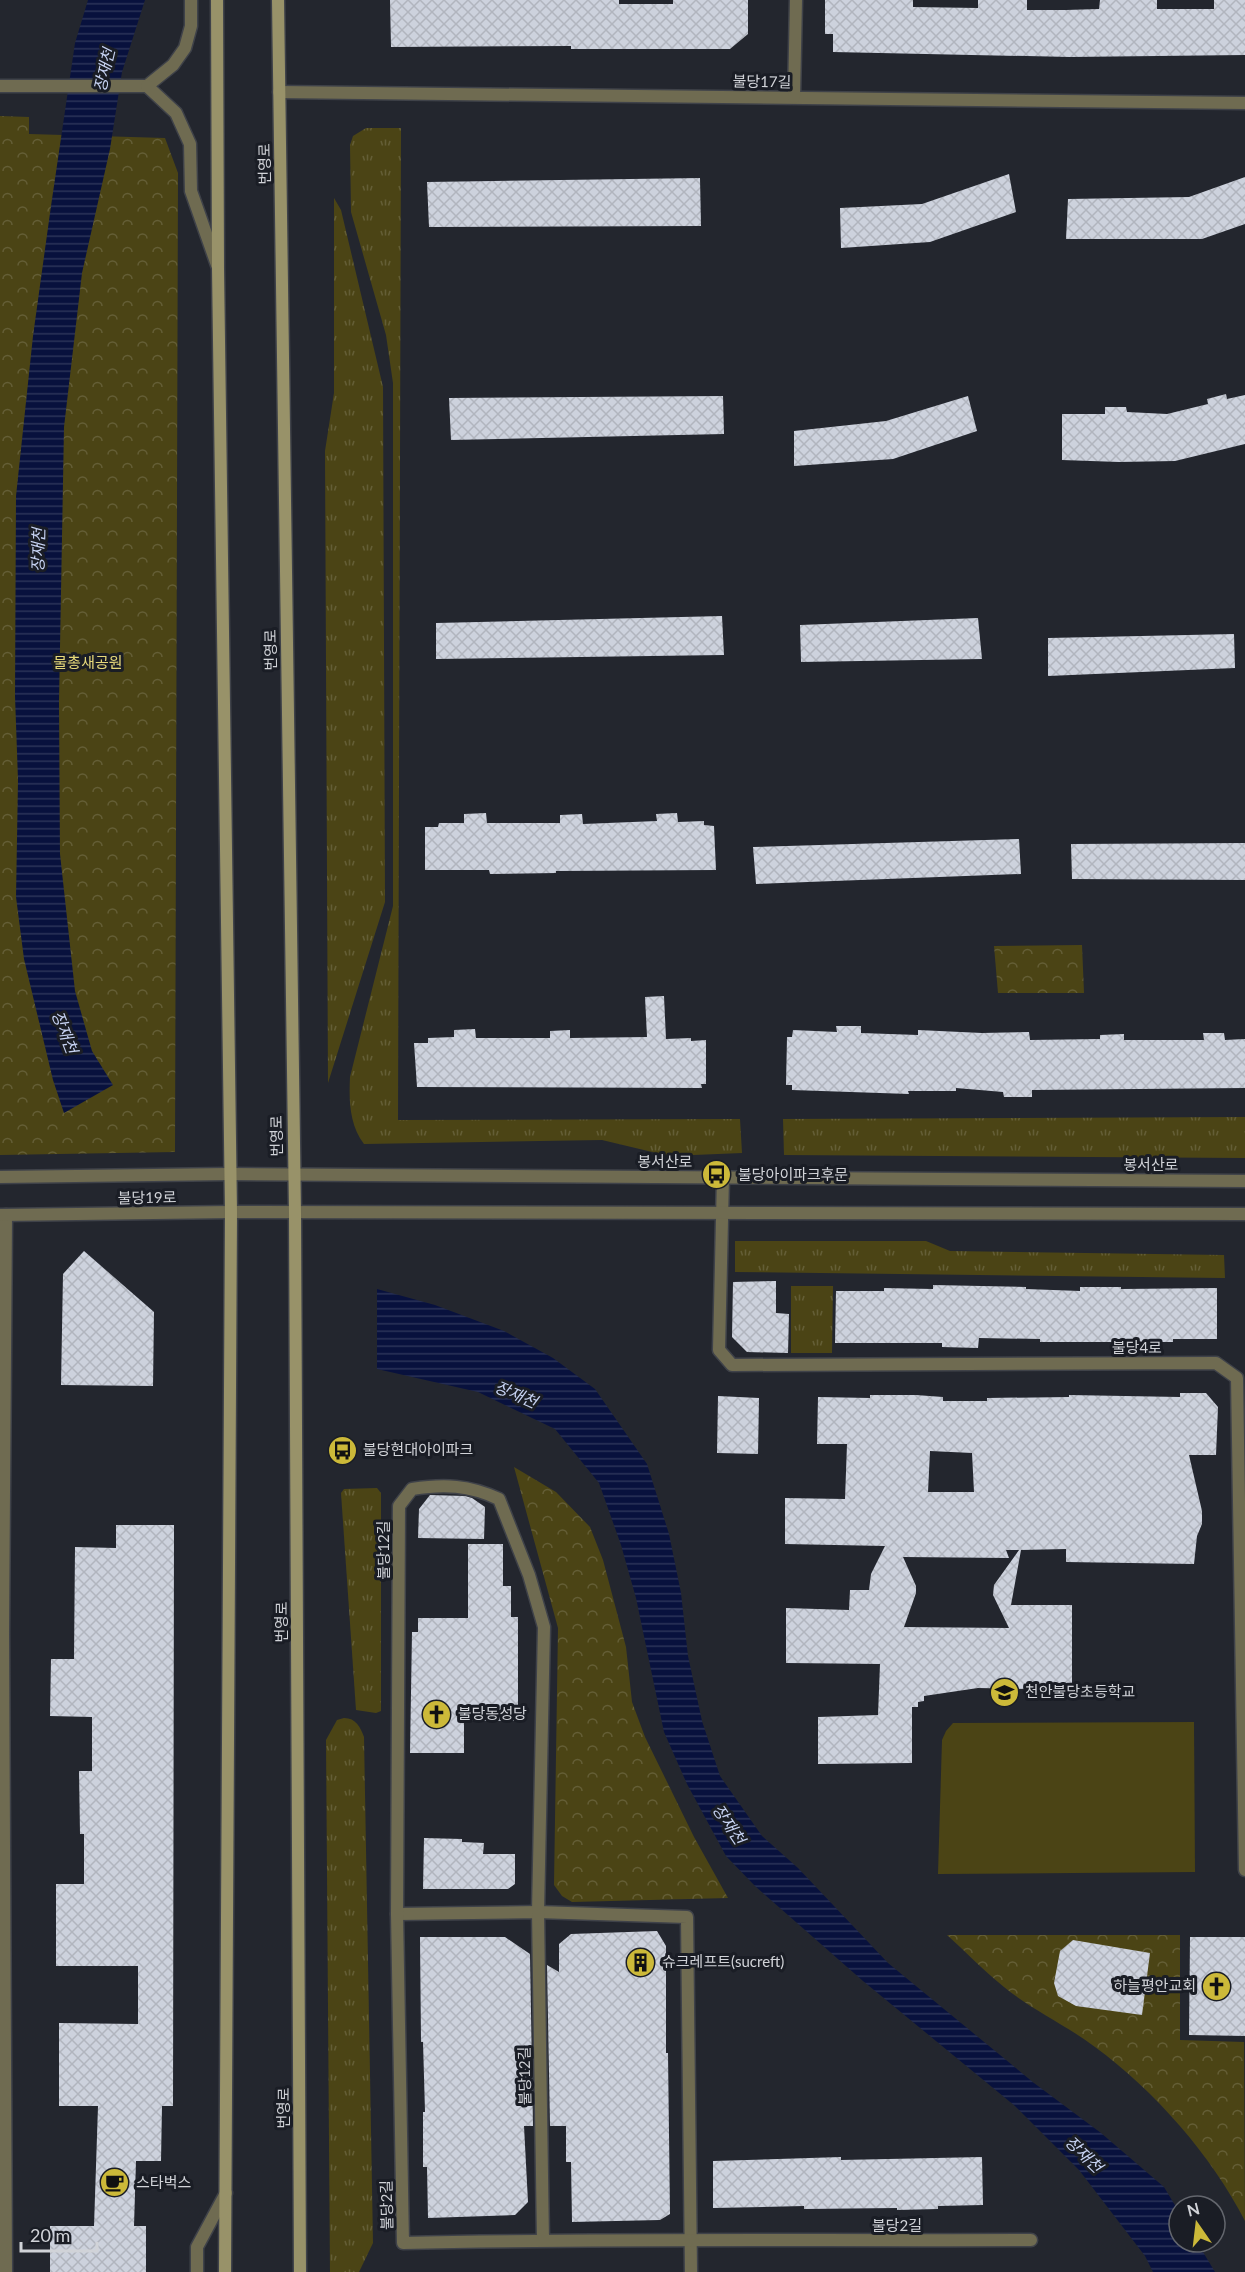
<svg xmlns="http://www.w3.org/2000/svg" width="1245" height="2272" viewBox="0 0 1245 2272" font-family="Lato,'Noto Sans KR',sans-serif">
<defs>
<pattern id="grass-tufts" width="24" height="20" patternUnits="userSpaceOnUse" patternTransform="scale(1.5)"><rect width="24" height="20" fill="#4b4415"/><path d="M3 7l-1-3M5 7V3M7 7l1-3M15 17l-1-3M17 17v-4M19 17l1-3" fill="none" stroke="#645e36"/></pattern>
<pattern id="park-crowns" width="20" height="18" patternUnits="userSpaceOnUse" patternTransform="scale(1.5)"><rect width="20" height="18" fill="#4b4415"/><path d="M2 6a3 3 0 1 1 6 0M12 15a3 3 0 1 1 6 0" fill="none" stroke="#645e36"/></pattern>
<pattern id="water-rules" width="6" height="5" patternUnits="userSpaceOnUse" patternTransform="scale(1.5)"><rect width="6" height="5" fill="#08113d"/><path d="M0 2.5h6" fill="none" stroke="#2b3358"/></pattern>
<pattern id="building-cross-hatch" width="8" height="8" patternUnits="userSpaceOnUse" patternTransform="scale(1.5)"><rect width="8" height="8" fill="#cdd2dd"/><path d="M0 0l8 8M0 8l8-8" fill="none" stroke="#b1b5be"/></pattern>
</defs>
<rect width="100%" height="100%" fill="#23262e"/>
<!-- grass -->
<g fill="url(#grass-tufts)">
<path d="M366,128H401L398,1120L740,1119L742,1153L669,1156L602,1140L364,1144C349,1124 349,1100 350,1077L393,906V383L386,335L351,212L350,145L353,136Z"/>
<path d="M334,198L341,210L383,387L385,902L328,1083L325,451L334,393Z"/>
<path d="M1245,1117V1158L784,1155L783,1119Z"/>
<path d="M735,1241H926L950,1251L1224,1255L1225,1278L735,1272Z"/>
<path d="M791,1286H833L832,1353H791Z"/>
<path d="M377,1488L381,1493V1711L376,1713L356,1710L341,1493L344,1489Z"/>
<path d="M344,1718C356,1718 360,1727 364,1737L373,2243L359,2272H330L326,1740L337,1720Z"/>
</g>
<!-- park -->
<g fill="url(#park-crowns)">
<path d="M0,116L29,117V134L165,138L178,173L175,1152L0,1155Z"/>
<path d="M1082,945L1084,993H998L994,946Z"/>
<path d="M514,1467L556,1492L590,1527L603,1560L626,1647L632,1702L645,1737L694,1837L728,1898L572,1902L562,1896L554,1885L558,1628Z"/>
<path d="M947,1935H1180V2040L1244,2042L1245,2221C1212,2156 1154,2090 1095,2047C1066,2025 1032,2010 1004,1987C984,1971 966,1952 947,1935Z"/>
</g>
<!-- garden -->
<path fill="#4b4415" d="M1194,1722L1195,1872L938,1874L942,1740L946,1731L953,1723Z"/>
<!-- water -->
<g fill="url(#water-rules)">
<path d="M88,0H145L122,72L110,149L82,273L64,427L59,702L60,854L75,991L92,1051L113,1085L64,1113L53,1080L24,959L16,897L18,780L15,696L16,496L33,336L51,206L75,43Z"/>
<path d="M377,1289L435,1305L504,1331L553,1358L595,1389L647,1464L669,1534L681,1593L688,1656L702,1721L720,1776L762,1836L798,1868L888,1963L1034,2083L1101,2133L1164,2187L1179,2212V2242H1197L1215,2272H1153L1145,2256L1079,2170L1015,2106L863,1981L755,1886L726,1856L687,1784L664,1732L636,1598L621,1545L599,1483L555,1429L478,1392L377,1369Z"/>
</g>
<!-- building -->
<g fill="url(#building-cross-hatch)" fill-rule="evenodd">
<path d="M390,0H619V4H673V0H748V34L730,49H571V46L391,47Z"/>
<path d="M825,0H913V7L978,8V0H1027V10H1066L1099,9L1100,0H1157V9H1214V0H1245V55L1070,57L833,52V34H825Z"/>
<path d="M1009,174L1016,212L930,242L841,248L840,208L922,204Z"/>
<path d="M1245,177V224L1202,239H1066L1068,199L1189,197Z"/>
<path d="M700,178L701,226L429,227L427,182Z"/>
<path d="M1226,394L1227,399L1245,395V444L1175,461L1119,462L1062,460V414H1105V407H1126L1127,412L1167,414L1208,404L1207,399Z"/>
<path d="M723,396L724,434L451,440L449,398Z"/>
<path d="M968,396L977,431L893,459L794,466V431L886,421Z"/>
<path d="M722,616L724,655L436,659V623Z"/>
<path d="M978,618L982,659L801,662L800,625Z"/>
<path d="M1234,634L1235,668L1048,676V638Z"/>
<path d="M486,813L487,823H560V815L582,814L583,824L657,821L656,814L677,813L678,822L704,821V825L714,826L716,870L556,871V873L490,874L489,870H425V827H438L439,823H464V814Z"/>
<path d="M1019,839L1021,874L756,884L753,847Z"/>
<path d="M1245,843V880L1072,879L1071,844Z"/>
<path d="M664,996L666,1039L691,1038V1041L706,1040V1084H701L702,1088L417,1087L414,1043H428V1038L454,1037V1030L475,1029L476,1038H550V1031L570,1030V1038L647,1037L645,997Z"/>
<path d="M836,1026H861V1033L918,1035V1030L982,1033L1029,1032L1030,1040L1100,1039V1035L1124,1034V1040H1204L1203,1033H1224L1225,1040L1245,1039V1088L1032,1090V1097H1004L1003,1092L956,1088V1091H908L909,1094L792,1090V1085H786L787,1037H792L793,1030L837,1032Z"/>
<path d="M84,1251L154,1312L153,1386L61,1385L63,1274Z"/>
<path d="M776,1281V1313L789,1314L788,1353L747,1352L732,1337L733,1282Z"/>
<path d="M933,1285L1026,1287V1289L1080,1291V1287H1121V1289L1217,1288V1339H1173V1342H1040V1339L979,1338L978,1348L942,1347V1343H835L836,1291H884V1288L933,1289Z"/>
<path d="M1180,1393H1206L1218,1407L1216,1455H1189L1202,1511V1524L1197,1536L1194,1564L1066,1562V1549L1021,1550L1011,1605H1072V1690L978,1688L924,1696V1701L918,1702V1707H912V1763L818,1764V1717L878,1715L880,1664L786,1663V1608L849,1610L850,1590H869L871,1574L885,1546L785,1544V1498L845,1499L847,1444H817L818,1397L870,1398V1395H916L943,1397V1401H987V1398L1069,1397V1395L1180,1397ZM930,1451L972,1453L974,1492H928ZM1006,1550H1019L994,1585L993,1595L1009,1628L904,1627L916,1593V1586L903,1557L1009,1558Z"/>
<path d="M718,1396L759,1398L758,1454L717,1453Z"/>
<path d="M430,1495L465,1496L472,1498L485,1507L484,1539L418,1538L419,1509Z"/>
<path d="M116,1525H174L173,2106H162L161,2161H136L134,2226H146V2272H50V2226H94L98,2106H59V2023L138,2024V1966H56V1884H84V1834H80L79,1771H92V1717L50,1716L51,1659H74L75,1547L116,1548Z"/>
<path d="M468,1544H503V1586H511V1617H518V1721H464V1753H410L412,1632H418V1618H468Z"/>
<path d="M424,1838L462,1839V1842L484,1843L483,1854H515V1884L508,1889H423Z"/>
<path d="M657,1931L666,1946V2053H668L670,2214L660,2220L572,2222L571,2162H566V2126H550L547,1965L559,1972V1944L571,1934Z"/>
<path d="M420,1937H505L530,1954L533,2126H524L528,2202L515,2215L428,2218L427,2167H423V2112H425L423,2042H421Z"/>
<path d="M1190,1937H1245V2036L1189,2035Z"/>
<path d="M1073,1940L1150,1953L1142,2015L1076,2006L1058,1996L1054,1983L1060,1951Z"/>
<path d="M841,2157V2160L982,2157L983,2205L938,2206V2209L897,2210V2208L804,2209V2206L713,2208V2161Z"/>
</g>
<g fill="none" stroke-linecap="round" stroke-linejoin="round">
<defs>
<g id="minor">
<path d="M0,86H147L173,65L185,48L191,26V0"/>
<path d="M147,86L176,113L190,144L191,191L217,265"/>
<path d="M279,92L1245,103"/>
<path d="M794,97L796,0"/>
<path d="M723,1177L719,1350L732,1365L1216,1363L1237,1378L1245,1870"/>
<path d="M6,1215L3,1632L6,2272"/>
<path d="M397,1914L538,1912L687,1917L691,2272"/>
<path d="M543,2240L538,1912L544,1627L529,1575L499,1499C469,1485 444,1484 412,1489L399,1506L397,1914L403,2243C612,2238 822,2241 1031,2240"/>
<path d="M197,2272V2247L226,2193"/>
</g>
<g id="tertiary">
<path d="M0,1177L229,1174L1245,1181"/>
<path d="M0,1215L231,1212L1245,1214"/>
</g>
<g id="secondary">
<path d="M217,0L218,268L231,1212L225,2272"/>
<path d="M278,0L295,1213L300,2272"/>
</g>
</defs>
<!-- minor casing -->
<use href="#minor" stroke="#3f4249" stroke-width="15"/>
<!-- tertiary casing -->
<use href="#tertiary" stroke="#3f4249" stroke-width="15"/>
<!-- secondary casing -->
<use href="#secondary" stroke="#3f4249" stroke-width="15"/>
<!-- minor -->
<use href="#minor" stroke="#6f6b51" stroke-width="12"/>
<!-- tertiary -->
<use href="#tertiary" stroke="#6f6b51" stroke-width="12"/>
<!-- secondary -->
<use href="#secondary" stroke="#989269" stroke-width="12"/>
</g>
<!-- icons -->
<defs>
<symbol id="bus-disc" viewBox="-11 -11 22 22"><circle r="9.5" fill="#ccb939" stroke="#1a1d25"/><path d="M-5-6H5V4H4V6H2V4H-2V6H-4V4H-5ZM-3.5-4V0h7V-4ZM-3.5 1.2v1.5H-2V1.2ZM2 1.2v1.5H3.5V1.2Z" fill="#111"/></symbol>
<symbol id="school-disc" viewBox="-11 -11 22 22"><circle r="9.5" fill="#ccb939" stroke="#1a1d25"/><path d="M0-5L7-2L0 1L-7-2ZM-4 1L0 2.5L4 1V4Q0 6-4 4Z" fill="#111"/></symbol>
<symbol id="church-disc" viewBox="-11 -11 22 22"><circle r="9.5" fill="#ccb939" stroke="#1a1d25"/><path d="M-1.2-6h2.4v3.5h3.3v2.4h-3.3V6h-2.4V-.1h-3.3v-2.4h3.3Z" fill="#111"/></symbol>
<symbol id="building-disc" viewBox="-11 -11 22 22"><circle r="9.5" fill="#ccb939" stroke="#1a1d25"/><path d="M-4-6H4V6H1V3H-1V6H-4ZM-2.5-4.3h1.7v1.8h-1.7ZM.8-4.3h1.7v1.8H.8ZM-2.5-1h1.7V.8h-1.7ZM.8-1h1.7V.8H.8Z" fill="#111"/></symbol>
<symbol id="cafe-disc" viewBox="-11 -11 22 22"><circle r="9.5" fill="#ccb939" stroke="#1a1d25"/><path d="M-5.5-4.5H6V0H3Q3 3.5 0 3.5H-2.5Q-5.5 3.5-5.5 0ZM3-3.2v2h1.7v-2ZM-6 4.5H4V6H-6Z" fill="#111"/></symbol>
</defs>
<g fill-rule="evenodd">
<use href="#bus-disc" x="700" y="1158" width="33" height="33"/>
<use href="#bus-disc" x="326" y="1434" width="33" height="33"/>
<use href="#school-disc" x="988" y="1676" width="33" height="33"/>
<use href="#church-disc" x="420" y="1698" width="33" height="33"/>
<use href="#building-disc" x="624" y="1946" width="33" height="33"/>
<use href="#church-disc" x="1200" y="1970" width="33" height="33"/>
<use href="#cafe-disc" x="98" y="2166" width="33" height="33"/>
</g>
<g text-anchor="middle" stroke-width="6" stroke-linejoin="round" paint-order="stroke">
<!-- street labels -->
<g font-size="15" fill="#d1d3d8" stroke="#1a1d25">
<text transform="translate(762 82) rotate(1)" y="5">불당17길</text>
<text transform="translate(265 164) rotate(-91)" y="5">번영로</text>
<text transform="translate(271 650) rotate(-91)" y="5">번영로</text>
<text transform="translate(277 1136) rotate(-91)" y="5">번영로</text>
<text x="665" y="1167">봉서산로</text>
<text x="1151" y="1170">봉서산로</text>
<text transform="translate(147 1198) rotate(-1)" y="5">불당19로</text>
<text x="1137" y="1353">불당4로</text>
<text transform="translate(384 1550) rotate(-90)" y="5">불당12길</text>
<text transform="translate(282 1622) rotate(-90)" y="5">번영로</text>
<text transform="translate(525 2076) rotate(-91)" y="5">불당12길</text>
<text transform="translate(284 2108) rotate(-90)" y="5">번영로</text>
<text transform="translate(387 2205) rotate(-91)" y="5">불당2길</text>
<text x="897" y="2231">불당2길</text>
</g>
<!-- park labels -->
<g font-size="15" fill="#e6d87a" stroke="#1a1d25">
<text x="88" y="668">물총새공원</text>
</g>
<!-- poi labels -->
<g font-size="15" fill="#d1d3d8" stroke="#1a1d25" text-anchor="start">
<text x="738" y="1180">불당아이파크후문</text>
<text x="363" y="1455">불당현대아이파크</text>
<text x="1025" y="1697">천안불당초등학교</text>
<text x="458" y="1719">불당동성당</text>
<text x="662" y="1967">슈크레프트(sucreft)</text>
<text x="1196" y="1991" text-anchor="end">하늘평안교회</text>
<text x="136" y="2188">스타벅스</text>
</g>
<!-- water labels -->
<g font-size="16" font-style="italic" fill="#c7d3f3" stroke="#1a1d25">
<text transform="translate(104 70) rotate(-77)" y="6">장재천</text>
<text transform="translate(38 550) rotate(-89)" y="6">장재천</text>
<text transform="translate(65 1032) rotate(69)" y="6">장재천</text>
<text transform="translate(516 1394) rotate(23)" y="6">장재천</text>
<text transform="translate(729 1824) rotate(56)" y="6">장재천</text>
<text transform="translate(1084 2154) rotate(44)" y="6">장재천</text>
</g>
</g>
<!-- north arrow -->
<g transform="translate(1197 2224) rotate(346)"><circle r="28" fill="#1a1d25" stroke="#63666d" stroke-width="1.5"/>
<path d="M0-4.5L10 22L0 15L-10 22Z" fill="#ccb939"/>
<text y="-9" font-size="16" font-weight="bold" text-anchor="middle" fill="#d1d3d8">N</text>
</g>
<!-- scale -->
<path d="M21 2242v9h76v-9" fill="none" stroke="#d1d3d8" stroke-width="3"/>
<text x="30" y="2242" font-size="18" fill="#d1d3d8" stroke="#1a1d25" stroke-width="4.5" paint-order="stroke">20 m</text>
</svg>
